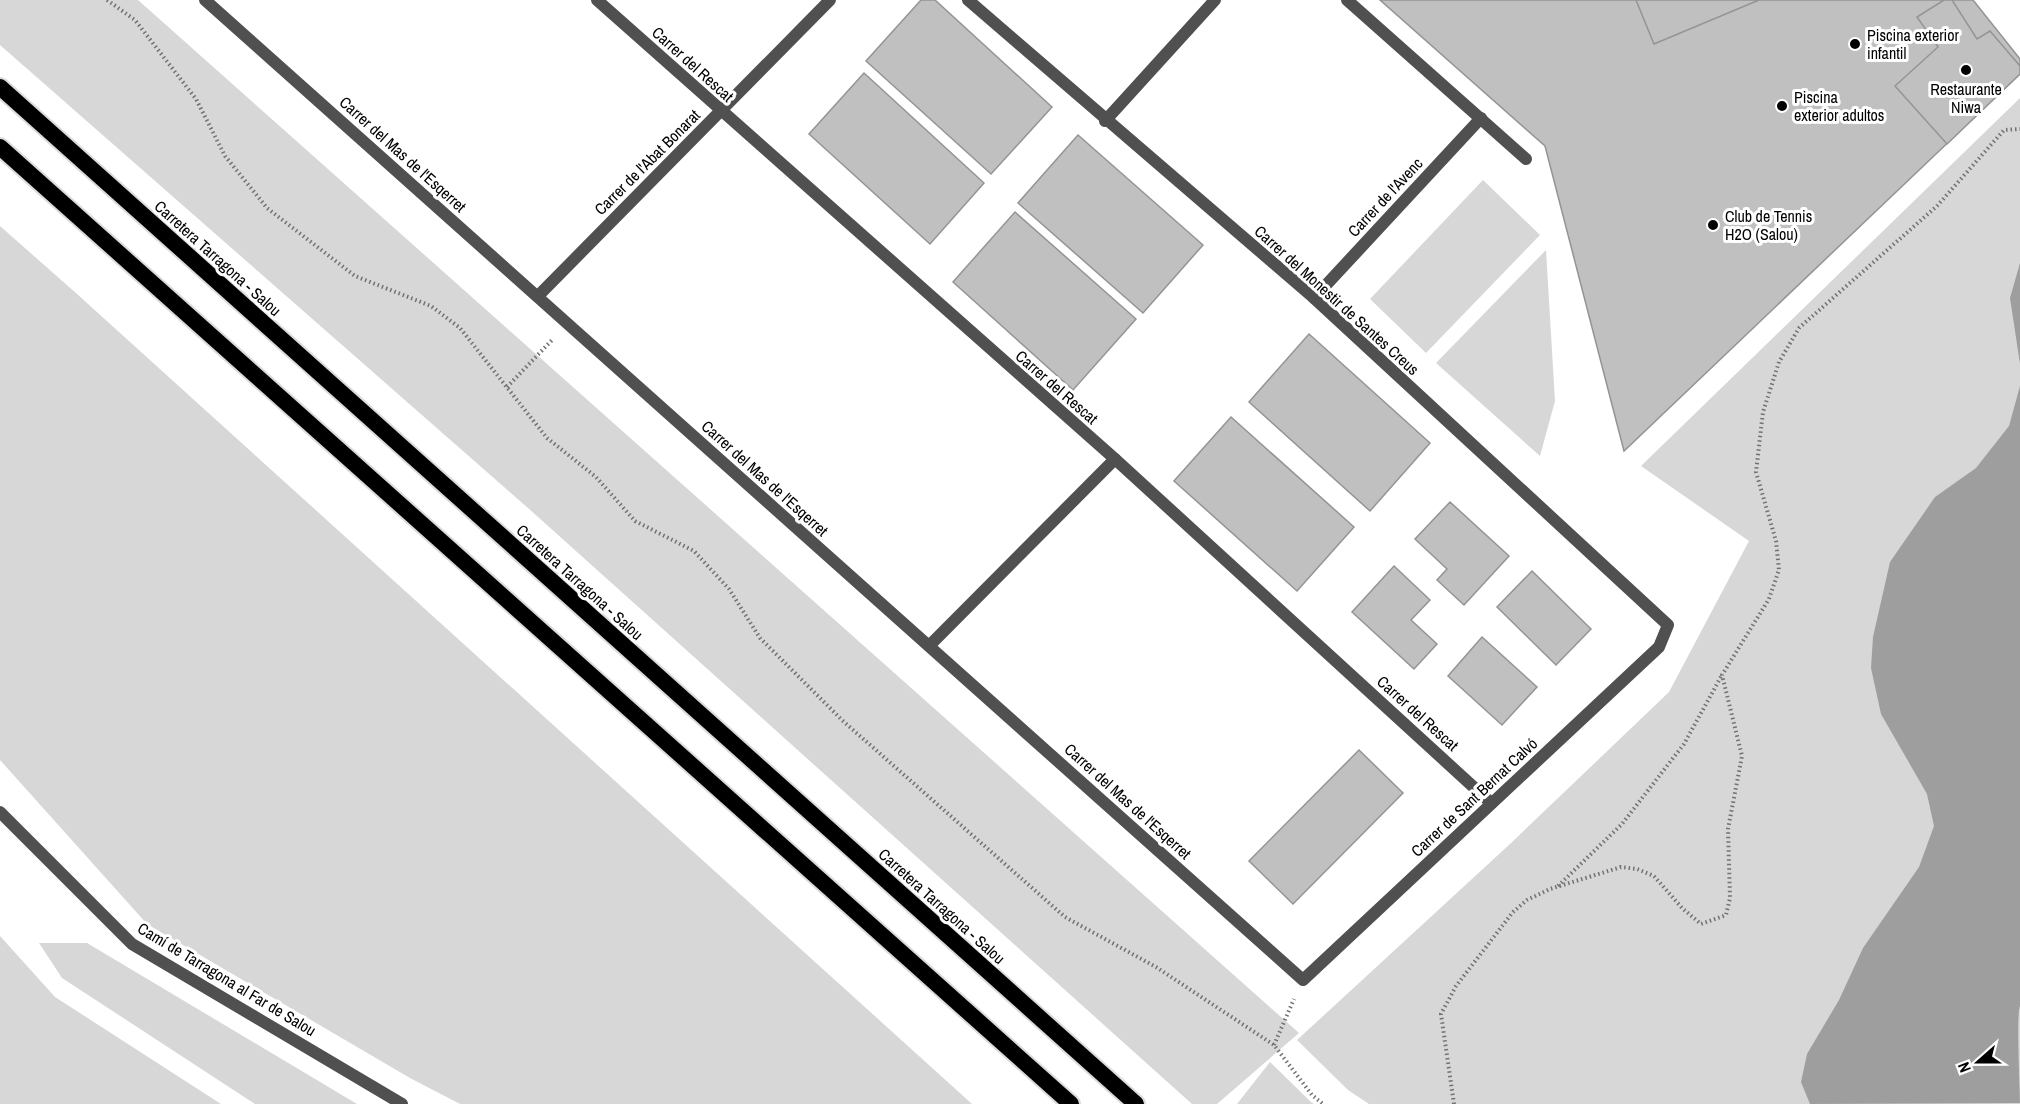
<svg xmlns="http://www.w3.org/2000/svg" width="2020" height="1104" viewBox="0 0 2020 1104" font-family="'Archivo Narrow',sans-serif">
<rect width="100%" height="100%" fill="#fff"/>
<!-- green -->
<g fill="#d7d7d7">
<path d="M0,0H138L1299,1033L1217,1104H1192L528,508L0,45Z"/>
<path d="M2020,98V1104H1369L1348,1090L1297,1040L1510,844L1669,692L1749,541L1641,466Z"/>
<path d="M1483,180L1540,235L1426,353L1370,299Z"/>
<path d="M0,226L77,294L972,1104H460L410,1078L147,924L0,760Z"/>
<path d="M1546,250L1555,401L1540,456L1436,363Z"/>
<path d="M0,936L55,997L221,1104H0Z"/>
<path d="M39,943H87L357,1104H255L62,978Z"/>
<path d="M1270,1062L1311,1102L1314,1104H1237Z"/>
</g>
<!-- water -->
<g fill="#9e9e9e">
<path d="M2020,263V364L2010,298Z"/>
<path d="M2020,386V1006C2016,1014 2020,1087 2020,1103L1810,1104L1801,1082L1807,1054L1839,1000L1863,948L1919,867L1934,826L1927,794L1881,714L1871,668L1873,637L1890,562L1935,497L1976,468L2009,426Z"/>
</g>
<!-- building -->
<g fill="#c0c0c0" stroke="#949494" stroke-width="1.5">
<path d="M921,0H935L1052,107L991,174L866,61Z"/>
<path d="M1380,0H1973L2020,59V74L1624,451L1545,146Z"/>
<path d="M1636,0H1759L1654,44Z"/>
<path d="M1944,0H1952L1977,39L1990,31L2020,66V74L1947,144L1895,86L1938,47L1917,17Z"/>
<path d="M864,73L984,183L930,244L809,134Z"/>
<path d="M1078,135L1203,245L1143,313L1018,203Z"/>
<path d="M1015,212L1136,319L1073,390L953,282Z"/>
<path d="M1309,334L1430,443L1370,511L1249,402Z"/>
<path d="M1231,417L1354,527L1297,591L1174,481Z"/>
<path d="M1450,502L1509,556L1464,605L1437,580L1447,569L1415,539Z"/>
<path d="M1394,566L1430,600L1411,620L1437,644L1414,669L1352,612Z"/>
<path d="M1532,571L1591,629L1556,665L1497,607Z"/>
<path d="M1482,637L1537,687L1502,725L1448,676Z"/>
<path d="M1359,750L1403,793L1293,904L1249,861Z"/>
</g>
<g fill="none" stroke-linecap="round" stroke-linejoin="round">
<defs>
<g id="trunk">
<path d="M0,87L1136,1104"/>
<path d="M0,147L1071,1104"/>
</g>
</defs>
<!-- trunk casing -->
<use href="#trunk" stroke="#dbdbdb" stroke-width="20"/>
<!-- path -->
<g stroke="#727272" stroke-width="4" stroke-dasharray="1.5 3" stroke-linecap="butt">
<path d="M107,0L135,20L196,99L225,156L267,208L355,276L431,306L460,328L547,438L596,477L635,521L694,551L729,589L760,638L843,721L1065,917L1156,967L1274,1045L1312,1095L1323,1104"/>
<path d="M507,387L552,340"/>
<path d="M1558,886L1622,824L1684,744L1722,675"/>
<path d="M1274,1045L1294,999"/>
<path d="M1454,1104L1441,1014L1456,986L1513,912L1527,900L1550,889L1621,867L1637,869L1654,876L1682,908L1701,924L1726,915L1730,898L1728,829L1742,756L1722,675L1769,599L1779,570L1776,541L1756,472L1763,412L1779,362L1799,328L1937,206L2004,130L2020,129"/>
</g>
<!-- service -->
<path stroke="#505050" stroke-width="12" d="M0,812L132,944L402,1104"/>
<!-- pedestrian -->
<g stroke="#505050" stroke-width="12">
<path d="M1105,121L1215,0"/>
<path d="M929,646L1115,459"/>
</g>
<!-- minor -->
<g stroke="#505050" stroke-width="12">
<path d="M205,0L1303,980L1659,647L1668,625L1314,298L968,0"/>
<path d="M597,0L1115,459L1491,803"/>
<path d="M1347,0L1526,159"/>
<path d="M538,296L830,0"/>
<path d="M1314,298L1481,118"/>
</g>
<!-- trunk -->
<use href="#trunk" stroke="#000" stroke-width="16"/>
</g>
<!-- markers -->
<g fill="#000" stroke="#fff" stroke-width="2">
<circle cx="1855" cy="44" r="6"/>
<circle cx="1966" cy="70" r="6"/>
<circle cx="1782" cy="106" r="6"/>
<circle cx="1713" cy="225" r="6"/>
</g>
<g text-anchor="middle" stroke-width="6" stroke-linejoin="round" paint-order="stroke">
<!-- poi labels -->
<g font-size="16" fill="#000" stroke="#fff" text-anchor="start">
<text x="1867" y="41">Piscina exterior<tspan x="1867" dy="18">infantil</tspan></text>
<text x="1966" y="95" text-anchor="middle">Restaurante<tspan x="1966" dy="18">Niwa</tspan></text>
<text x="1794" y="103">Piscina<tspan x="1794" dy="18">exterior adultos</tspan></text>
<text x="1725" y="222">Club de Tennis<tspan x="1725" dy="18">H2O (Salou)</tspan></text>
</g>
<!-- street labels -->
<g font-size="16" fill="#000" stroke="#fff">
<text transform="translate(693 64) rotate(42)" y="6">Carrer del Rescat</text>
<text transform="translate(403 154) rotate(42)" y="6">Carrer del Mas de l'Esqerret</text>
<text transform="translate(647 162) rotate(-45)" y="6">Carrer de l'Abat Bonarat</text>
<text transform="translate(1385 197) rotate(-47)" y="6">Carrer de l'Avenc</text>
<text transform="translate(218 258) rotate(42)" y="6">Carretera Tarragona - Salou</text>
<text transform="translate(1337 300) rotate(42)" y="6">Carrer del Monestir de Santes Creus</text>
<text transform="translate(1057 387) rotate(41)" y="6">Carrer del Rescat</text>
<text transform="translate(765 478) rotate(42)" y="6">Carrer del Mas de l'Esqerret</text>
<text transform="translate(580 582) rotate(42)" y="6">Carretera Tarragona - Salou</text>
<text transform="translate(1418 713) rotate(42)" y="6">Carrer del Rescat</text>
<text transform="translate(1474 797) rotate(-43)" y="6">Carrer de Sant Bernat Calvó</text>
<text transform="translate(1128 801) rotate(42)" y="6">Carrer del Mas de l'Esqerret</text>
<text transform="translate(942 906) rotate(42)" y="6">Carretera Tarragona - Salou</text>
<text transform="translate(227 979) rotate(31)" y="6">Camí de Tarragona al Far de Salou</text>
</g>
</g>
<!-- north arrow -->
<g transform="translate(1978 1062) rotate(249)" stroke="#ffffff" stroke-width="4.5" paint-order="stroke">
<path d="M0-4.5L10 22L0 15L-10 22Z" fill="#000000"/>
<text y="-9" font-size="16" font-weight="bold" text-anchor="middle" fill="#000000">N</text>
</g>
</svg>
